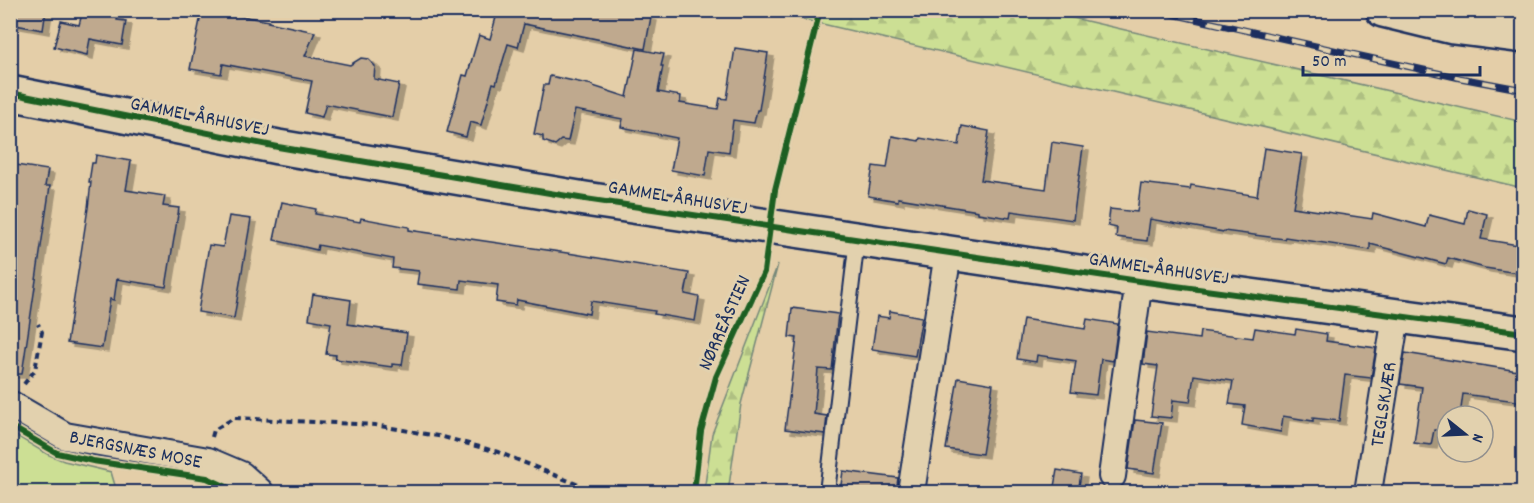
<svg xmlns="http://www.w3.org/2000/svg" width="1534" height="503" viewBox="0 0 1534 503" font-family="Dekko,sans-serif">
<defs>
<pattern id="forest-firs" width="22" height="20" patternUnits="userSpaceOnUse" patternTransform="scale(1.5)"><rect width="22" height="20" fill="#ccdf94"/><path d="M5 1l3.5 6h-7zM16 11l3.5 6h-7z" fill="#afc082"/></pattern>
<filter id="shadow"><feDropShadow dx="6" dy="4" stdDeviation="0" flood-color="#0004"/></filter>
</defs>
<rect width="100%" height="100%" fill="#e4cea8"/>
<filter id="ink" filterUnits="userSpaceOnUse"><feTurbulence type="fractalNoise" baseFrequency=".0167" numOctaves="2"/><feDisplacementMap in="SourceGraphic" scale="12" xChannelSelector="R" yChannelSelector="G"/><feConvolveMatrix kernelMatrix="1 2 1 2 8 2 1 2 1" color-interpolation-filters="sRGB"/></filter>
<g filter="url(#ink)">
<!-- green -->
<path fill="#ccdf94" stroke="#748779" stroke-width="1.5" d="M10,432L47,454L64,461L111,472L117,492H11Z"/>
<!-- forest -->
<g fill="url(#forest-firs)" stroke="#748779" stroke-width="1.5">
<path d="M767,11H1043L1523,122V188Z"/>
<path d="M778,264L741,404L728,492H704L712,434Z"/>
</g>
<!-- building -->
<g fill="#bfa98e" stroke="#1b2f5e" stroke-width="1.5" filter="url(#shadow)">
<path d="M10,10H46L43,30L10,24Z"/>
<path d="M83,10H118L117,20L126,21L122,45L90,39L87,55L54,47L61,21L79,25Z"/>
<path d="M202,10H242L240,16L269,21L268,22L315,32L305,56L350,65L361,58L368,59L375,66L374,79L399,84L392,117L326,104L322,117L305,113L312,81L223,64L221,74L190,69Z"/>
<path d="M498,10H618L651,17L645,49L524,24L518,47L508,44L496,84L493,83L481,125L470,122L466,137L447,132L463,75L467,76L479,35L490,39Z"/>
<path d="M735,48L768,53L759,110H757L754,123L733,120L729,152L709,149L705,176L671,170L677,138L621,127L623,119L575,110L568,141L561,140L555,145L543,141V136L534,134L544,85H548L550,76L593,85V86L627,97L637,49L664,54L661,66H663L658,92L681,96L680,103L718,109L720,98L727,99Z"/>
<path d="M962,126L989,131L981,180L1046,189L1052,142L1083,147L1073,220L1011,211L1010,218L978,213V211L898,198V201L868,196L873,166L887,168L892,136L919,141L920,138L959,145Z"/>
<path d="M1264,148L1302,154L1293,207L1372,219L1373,213L1426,227L1429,215L1465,224L1468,209L1487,214L1481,239L1524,246V274L1485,268L1448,258L1446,264L1370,244V250L1285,237L1284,239L1224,231V232L1150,219L1147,241L1116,237L1117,228L1108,226L1110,209L1137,212L1141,183L1190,189L1191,185L1257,196Z"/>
<path d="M96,155L131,161L126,190L165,196L163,206L179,208L166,287L117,279L114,300L110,299L102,348L67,343L88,208L91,182H89L92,163H95Z"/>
<path d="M16,165L48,170L45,186H50L22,374H10V198Z"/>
<path d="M282,202L316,209L315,214L360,222L361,218L409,227V230L574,254L689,273L685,294L699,297L695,321L654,314L655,311L591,301L589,314L517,300L516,305L496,302L498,285L461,280L460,289L417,284L419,271L392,268L393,259L318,245L317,250L274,240Z"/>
<path d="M229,216L251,219L234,318L198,312L209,245L223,247Z"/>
<path d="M313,294L351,300L348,324L407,333L402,365L392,364V367L335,359L336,355L326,354L331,323L309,319Z"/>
<path d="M792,308L838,314L832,370L818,369L814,414L827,416L825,434L785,429L797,338L789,337Z"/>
<path d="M890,311L922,317L915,356L872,349L877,316L889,318Z"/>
<path d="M1023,319L1085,329L1087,319L1118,324L1113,361L1101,359L1096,395L1071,392L1076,361L1037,355L1036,362L1017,359Z"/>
<path d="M1255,328L1295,334L1296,329L1327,334L1326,341L1376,348L1371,378L1345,375L1339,421L1313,418V421L1283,416L1281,432L1242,425L1245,406L1229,404L1233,381L1194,375L1190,402L1173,400L1171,418L1151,416L1158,366L1143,364L1147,332L1199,339L1200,331L1253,338Z"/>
<path d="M1405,353L1524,372V402L1463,394L1460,416H1447V424L1439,423L1438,430H1434L1431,445L1414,443L1422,387L1400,384Z"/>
<path d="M958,378L993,384L982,454L946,449Z"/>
<path d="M1135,420L1162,423L1154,473L1128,469Z"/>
<path d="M1057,470L1081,474L1078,492H1053Z"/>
<path d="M843,471L898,478L896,492H840Z"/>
</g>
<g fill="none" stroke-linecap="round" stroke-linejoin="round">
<defs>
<path id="service" d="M827,492L857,239"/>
<g id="minor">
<path d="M10,404L65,436L208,461L241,475L260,492"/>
<path d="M1112,476L1139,281"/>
<path d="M911,492L948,253"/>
<path d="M1368,492L1396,316"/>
</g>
<g id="tertiary">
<path d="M1383,10L1453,27L1524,36"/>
<path d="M10,93L278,147L585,199L1139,281L1524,333"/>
</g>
</defs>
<!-- service casing -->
<use href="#service" stroke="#1b2f5e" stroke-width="18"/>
<!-- minor casing -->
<use href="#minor" stroke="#1b2f5e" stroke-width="30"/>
<!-- tertiary casing -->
<use href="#tertiary" stroke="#1b2f5e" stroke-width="38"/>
<!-- path -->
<g stroke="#1b2f5e" stroke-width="4" stroke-dasharray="6 4.5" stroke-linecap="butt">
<path d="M24,384L35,370L42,332L38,324"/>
<path d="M212,437L214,430L234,418L375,425L443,437L498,452L579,485L593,492"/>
</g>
<!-- service -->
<use href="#service" stroke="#e2d1ae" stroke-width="14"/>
<!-- minor -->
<use href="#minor" stroke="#e2d1ae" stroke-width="26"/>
<!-- tertiary -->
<use href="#tertiary" stroke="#e2d1ae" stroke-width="33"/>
<defs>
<path id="rail" d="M1154,10L1460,78L1524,90"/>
</defs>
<!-- rail casing -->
<use href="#rail" stroke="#1b2f5e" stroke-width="7"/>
<!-- rail -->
<use href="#rail" stroke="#e2d1ae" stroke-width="4.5" stroke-dasharray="14" stroke-linecap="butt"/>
<defs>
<g id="cycleway">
<path d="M10,93L278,147L585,199L1139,281L1524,333"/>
<path d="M10,426L57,453L93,461L207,478L233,490L236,492"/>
<path d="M694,492L701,431L716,377L764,272L775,190L820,10"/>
</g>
</defs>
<!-- cycleway casing -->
<use href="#cycleway" stroke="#e2d1ae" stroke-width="10"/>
<!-- cycleway -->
<use href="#cycleway" stroke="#1b5e20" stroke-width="6"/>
</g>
</g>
<g text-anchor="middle" stroke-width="6" stroke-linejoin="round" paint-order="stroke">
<!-- street labels -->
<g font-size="20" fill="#1b2f5e" stroke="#e2d1ae">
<text transform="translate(200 115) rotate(11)" y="7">GAMMEL ÅRHUSVEJ</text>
<text transform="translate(678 196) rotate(9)" y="7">GAMMEL ÅRHUSVEJ</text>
<text transform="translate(1159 267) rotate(8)" y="7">GAMMEL ÅRHUSVEJ</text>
<text transform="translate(723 322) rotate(-66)" y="7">NØRREÅSTIEN</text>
<text transform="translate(1382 404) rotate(-81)" y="7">TEGLSKJÆR</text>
<text transform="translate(136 448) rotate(11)" y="7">BJERGSNÆS MOSE</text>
</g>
</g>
<!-- margin -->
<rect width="1534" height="503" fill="none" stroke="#e2d1ae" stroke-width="36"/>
<rect x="18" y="18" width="1498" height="467" fill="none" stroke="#1b2f5e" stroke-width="2" filter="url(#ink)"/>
<!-- north arrow -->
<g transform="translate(1465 434) rotate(108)"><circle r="28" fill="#e2d1ae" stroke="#92908e" stroke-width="1.5"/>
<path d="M0-4.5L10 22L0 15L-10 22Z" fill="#1b2f5e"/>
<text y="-9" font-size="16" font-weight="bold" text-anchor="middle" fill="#1b2f5e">N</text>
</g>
<!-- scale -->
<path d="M1303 66v9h177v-9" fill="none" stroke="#1b2f5e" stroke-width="3"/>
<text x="1312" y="66" font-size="18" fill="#1b2f5e" stroke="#e2d1ae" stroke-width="4.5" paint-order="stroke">50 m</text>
</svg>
